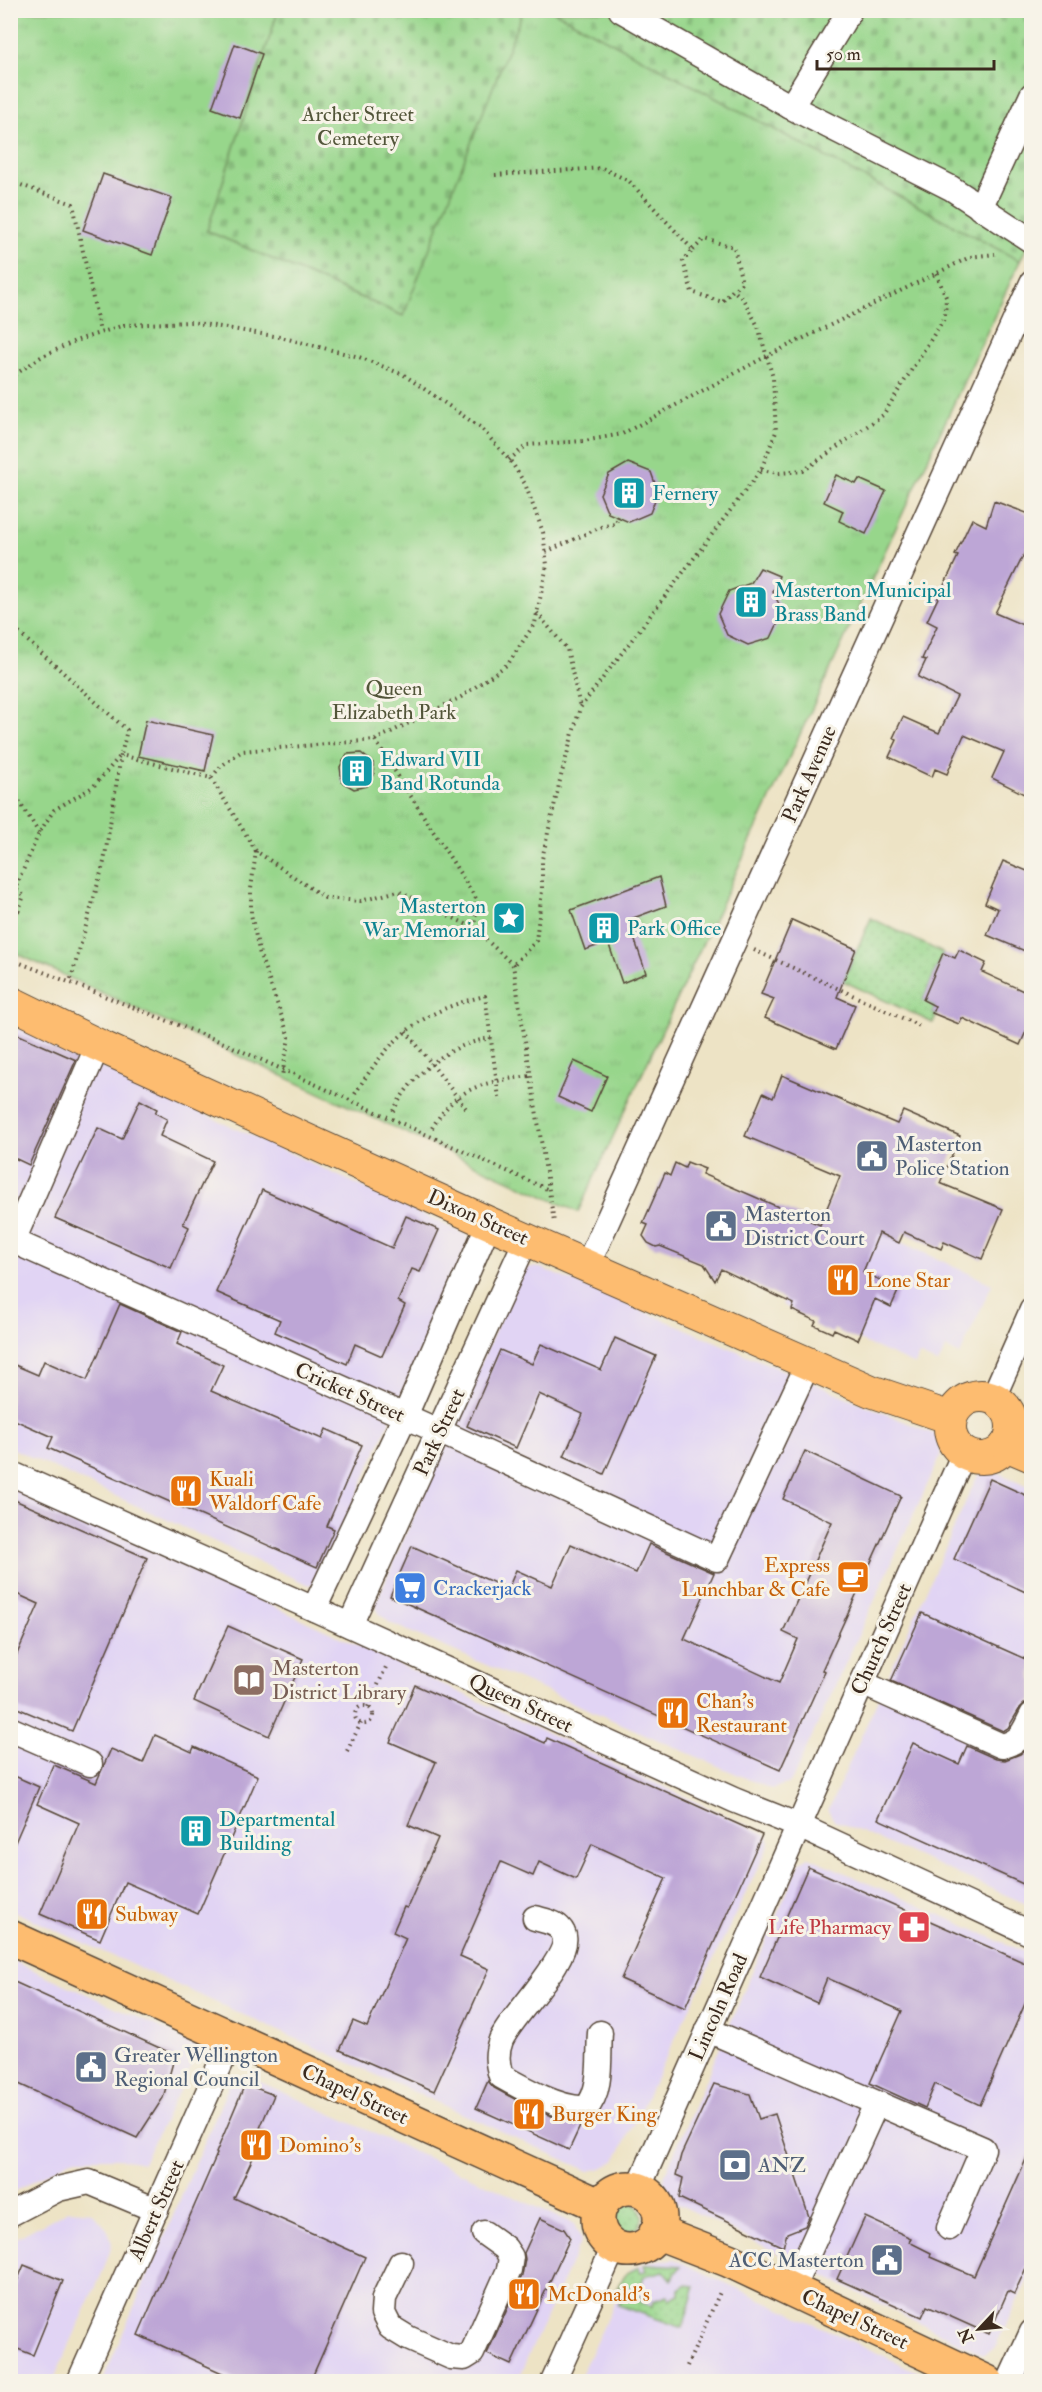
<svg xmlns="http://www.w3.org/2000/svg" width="1042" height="2392" viewBox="0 0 1042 2392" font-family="'IM FELL Double Pica',serif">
<defs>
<pattern id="cemetery-stones" width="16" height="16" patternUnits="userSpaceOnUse" patternTransform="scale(1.5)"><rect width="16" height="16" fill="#97d68b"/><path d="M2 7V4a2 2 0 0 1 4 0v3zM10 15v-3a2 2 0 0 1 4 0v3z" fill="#83b878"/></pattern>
<pattern id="park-tufts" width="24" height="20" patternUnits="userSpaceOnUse" patternTransform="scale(1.5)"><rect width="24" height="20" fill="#97d68b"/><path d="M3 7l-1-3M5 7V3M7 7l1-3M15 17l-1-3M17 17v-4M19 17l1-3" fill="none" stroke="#83b878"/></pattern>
<pattern id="garden-dots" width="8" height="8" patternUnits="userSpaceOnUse" patternTransform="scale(1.5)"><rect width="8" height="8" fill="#97d68b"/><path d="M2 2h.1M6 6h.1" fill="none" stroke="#83b878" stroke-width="1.8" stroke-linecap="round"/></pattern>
</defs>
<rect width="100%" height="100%" fill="#f7f3e8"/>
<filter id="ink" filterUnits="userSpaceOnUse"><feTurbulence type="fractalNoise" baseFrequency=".0167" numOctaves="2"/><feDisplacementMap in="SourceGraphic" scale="12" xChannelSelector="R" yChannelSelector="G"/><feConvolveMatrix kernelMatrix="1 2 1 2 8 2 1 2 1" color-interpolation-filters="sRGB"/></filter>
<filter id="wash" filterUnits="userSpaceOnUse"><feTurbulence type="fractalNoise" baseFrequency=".008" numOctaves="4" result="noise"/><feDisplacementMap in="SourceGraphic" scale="24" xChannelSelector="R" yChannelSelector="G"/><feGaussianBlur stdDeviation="1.35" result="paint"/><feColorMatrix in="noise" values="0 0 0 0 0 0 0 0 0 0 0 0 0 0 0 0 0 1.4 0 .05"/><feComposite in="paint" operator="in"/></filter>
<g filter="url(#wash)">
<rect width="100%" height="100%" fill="#ede3c5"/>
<!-- built -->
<g fill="#e1d4f4">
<path d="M11,1025L467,1235V1247L319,1581L309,1585L11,1448Z"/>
<path d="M827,1208L992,1284L960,1355L946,1348L938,1364L919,1355L915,1365L834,1329L832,1333L814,1325L815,1320L782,1305L805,1250L816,1236Z"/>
<path d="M529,1267L541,1268L936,1435L941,1446L940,1457L792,1780L787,1784L771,1789L390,1623L379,1613L375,1604L520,1274Z"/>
<path d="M989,1469L1031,1487V1906L834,1820L828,1811L975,1481L981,1473Z"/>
<path d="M11,1485L768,1835L770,1843L616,2160L602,2168L589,2171L11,1910Z"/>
<path d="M809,1857L1031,1955V2272L995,2348L984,2355L664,2197L662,2193L665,2174L800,1862Z"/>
<path d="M11,1960L201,2046L143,2163L117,2158H75L11,2193Z"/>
<path d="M245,2075L574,2224L581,2241L517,2381L102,2382L229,2085Z"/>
<path d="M69,2210L92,2212L107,2229L112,2244L103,2271L53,2381L11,2382V2241Z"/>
<path d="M674,2259L938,2381L577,2382L631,2269L649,2261Z"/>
</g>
<!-- cemetery -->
<g fill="url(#cemetery-stones)" stroke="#698054" stroke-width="1.5">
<path d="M278,11H523L404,316L207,231Z"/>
<path d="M553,11H1031L1032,236L1020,261Z"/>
</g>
<!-- park -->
<path fill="url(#park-tufts)" stroke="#698054" stroke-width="1.5" d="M11,11H278L207,231L403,316L523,11H553L1020,261L578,1212L11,951Z"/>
<!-- garden -->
<g fill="url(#garden-dots)" stroke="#698054" stroke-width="1.5">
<path d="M871,918L943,953L923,1000L935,1006L932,1013L937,1015L933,1023L843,981Z"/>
<circle cx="628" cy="2217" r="14"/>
<path d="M648,2264L681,2266L671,2280L664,2271L644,2276L641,2286L617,2287L627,2273L639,2267L641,2272L646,2271L644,2265Z"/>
<path d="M685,2285L695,2286L683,2328L618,2305L624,2297L634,2295L641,2297L640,2302L652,2306L653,2301L667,2296L669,2300L679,2295V2289Z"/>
</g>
<g id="blocks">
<!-- building -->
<g fill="#bda6d6">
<path d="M235,44L262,54L240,118L212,108Z"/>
<path d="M103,174L172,198L152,255L83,230Z"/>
<path d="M628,463L651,472L658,492L650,513L629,522L608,513L600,494L609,474Z"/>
<path d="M836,475L856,484L859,479L886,491L866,534L839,521L843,511L824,502Z"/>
<path d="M994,501L1032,515V538L995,613L1032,629V798L992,778L1004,752L964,735L947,774L935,769L932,777L889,757L897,740L893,738L903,717L939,733L957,696L918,677L926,660L922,659L937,626L927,621L958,556L955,555L972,519L986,526Z"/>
<path d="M760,568L779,576L773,592L783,612L771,638L748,645L727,635L718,614L729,591L751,583Z"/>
<path d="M146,720L213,735L205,771L138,756Z"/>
<path d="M361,753L373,763L374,775L367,786L354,789L342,782L340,767L347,754Z"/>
<path d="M1003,861L1032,873V937L1025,951L987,935L998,909L985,903Z"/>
<path d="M659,877L666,906L628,920L646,973L622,983L608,942L585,950L571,910Z"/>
<path d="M792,920L856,949L837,997L855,1005L836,1049L765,1018L774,999L761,994Z"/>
<path d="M959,950L986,963L982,972L1032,995V1018L1020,1045L962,1018L959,1024L932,1013L935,1006L923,1000L943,953L955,958Z"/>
<path d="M10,1031L76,1060L29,1165L10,1156Z"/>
<path d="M574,1061L607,1076L591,1112L558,1097Z"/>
<path d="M782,1075L897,1124L903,1111L960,1136L940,1183L1003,1209L982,1259L944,1242L941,1249L904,1232L899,1243L879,1233L863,1272L899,1289L891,1307L875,1299L858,1340L834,1329L832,1333L814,1325L816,1321L792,1310L794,1304L721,1269L715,1281L704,1264L660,1246L656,1247L648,1243L643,1236L648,1225L643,1223L665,1173L670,1176L675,1163L685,1168L687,1162L705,1169L702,1174L820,1225L840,1176L745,1136L763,1093L773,1098Z"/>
<path d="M140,1100L157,1109L155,1113L167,1119L160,1136L213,1161L183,1224L189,1227L171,1268L55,1218L98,1128L122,1139Z"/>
<path d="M262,1190L392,1248L406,1216L439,1230L420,1272L412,1269L398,1301L405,1305L382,1356L355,1344L347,1364L275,1332L280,1320L216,1292Z"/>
<path d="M120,1304L182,1332L177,1344L223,1365L211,1391L322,1439L326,1429L362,1445L327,1526L334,1529L317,1567L48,1448L53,1437L10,1418V1363L38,1375L44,1361L87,1380Z"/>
<path d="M615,1338L656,1356L604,1474L564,1456L583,1414L539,1394L516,1448L467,1426L500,1350L532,1364L541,1344L601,1370Z"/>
<path d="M805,1451L901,1496L822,1670L825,1671L780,1770L390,1596L412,1546L508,1589L516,1570L552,1586L571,1544L636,1573L649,1544L714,1573L684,1639L779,1683L798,1639L783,1632L832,1522L783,1499Z"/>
<path d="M990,1479L1032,1498V1595L954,1559Z"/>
<path d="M10,1498L147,1558L72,1731L10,1705V1670L39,1604L10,1591Z"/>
<path d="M922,1613L1032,1662V1701L1025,1703L1020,1708L1008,1728L1003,1731L891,1681Z"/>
<path d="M228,1626L303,1659L269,1736L194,1701Z"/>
<path d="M415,1685L545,1743L547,1738L762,1835L685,2008L621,1979L666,1878L592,1844L576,1879L539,1862L533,1876L501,1862L460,1956L489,1969L434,2091L340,2050L353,2021L367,2027L406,1938L393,1932L404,1907L407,1908L438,1838L408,1825L436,1762L390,1742Z"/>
<path d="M155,1735L192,1752L194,1747L258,1776L198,1914L125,1882L100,1940L40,1914L79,1823L37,1804L54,1765L96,1783L111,1749L143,1763Z"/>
<path d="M913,1743L959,1764L967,1746L996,1759L1005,1760L1020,1754L1032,1745V1888L878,1819Z"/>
<path d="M10,1774L39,1787L10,1854Z"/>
<path d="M808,1867L1032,1966V1988L980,2105L935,2084L925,2108L870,2083L902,2011L827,1978L817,2003L760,1977Z"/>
<path d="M10,1980L175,2055L163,2098L137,2138L10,2080Z"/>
<path d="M488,2081L494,2088L537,2111L561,2119L582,2122L569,2150L476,2108Z"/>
<path d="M245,2084L274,2095L260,2128L266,2130L234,2198L365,2257L310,2382H242L138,2335L217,2154L216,2153Z"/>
<path d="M714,2084L750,2094L759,2119L775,2114L809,2217L805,2226L787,2233L783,2247L679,2198L683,2178L676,2175L681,2155Z"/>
<path d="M1032,2146V2255L1014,2294L1008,2291L989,2334L927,2306L922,2317L837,2279L865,2217L911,2238L909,2242L931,2253L930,2257L974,2276Z"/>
<path d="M540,2218L564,2229L570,2238L511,2365L487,2354L522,2276L525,2259L524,2253Z"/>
<path d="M24,2265L63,2281L33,2355L10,2346V2298Z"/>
</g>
</g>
</g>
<g filter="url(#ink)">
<use href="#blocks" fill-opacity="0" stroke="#564637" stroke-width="1.5"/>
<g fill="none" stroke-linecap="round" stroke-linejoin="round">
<defs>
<g id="minor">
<path d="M621,10L791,107L951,188L1032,241"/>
<path d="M791,107L850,10"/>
<path d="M980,208L1032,95"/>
<path d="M98,1045L13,1241L456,1439L717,1559L808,1364"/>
<path d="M587,1266L1032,283"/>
<path d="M993,1398L1032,1310"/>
<path d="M10,1473L314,1609L734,1800L799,1826L1032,1934"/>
<path d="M314,1609L405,1416L489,1223"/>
<path d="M350,1625L527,1238"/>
<path d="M862,1683L1002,1746C1022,1741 1023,1732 1032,1715"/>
<path d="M10,1729L90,1764"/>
<path d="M535,1918C545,1921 558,1922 563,1933C575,1955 511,2016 501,2040C496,2053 497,2063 501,2076C524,2089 561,2110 586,2108C603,2090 598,2056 600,2033"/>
<path d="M708,2030L983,2149L949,2228"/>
<path d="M638,2189L964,1453"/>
<path d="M10,2214L58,2189L89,2182L156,2210"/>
<path d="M401,2263L384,2298L383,2313L390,2327L408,2338L451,2357L464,2358L472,2353L509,2270L511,2257L505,2248L484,2233"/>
<path d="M792,2289L876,2104"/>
<path d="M79,2382L232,2038"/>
<path d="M553,2382L614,2247"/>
<path d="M1009,2382L1032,2332"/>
</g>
<g id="major">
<path d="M10,1002L98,1045L489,1223L871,1391L951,1418"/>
<circle cx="981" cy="1427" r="31"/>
<path d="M1006,1445L1032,1456"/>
</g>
<g id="highway">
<path d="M10,1937L601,2206"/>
<circle cx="629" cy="2219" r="31"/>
<path d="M656,2232L728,2260L987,2382"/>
</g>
</defs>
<!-- minor casing -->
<use href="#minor" stroke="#564637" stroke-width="27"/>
<!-- major casing -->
<use href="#major" stroke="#564637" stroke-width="34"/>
<!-- highway casing -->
<use href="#highway" stroke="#564637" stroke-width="36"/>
<!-- path -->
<g stroke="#564637" stroke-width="4" stroke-dasharray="1.5 4.5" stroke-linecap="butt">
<path d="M495,175L602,168L629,181L693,250L683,261L692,292L722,302L733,290L743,299L758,326L773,378L776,432L761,470L580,708L561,776L542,859V891L536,941L513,965"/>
<path d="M10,181L73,204L100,332"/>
<path d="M693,250L704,239L734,247L742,283L733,290"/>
<path d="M10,378L41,357L75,341L124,325L191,322L280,337L359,357L404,375L481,428L512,463L525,484L543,532L547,565L535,623L508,664L461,697L375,740"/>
<path d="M509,460L527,445L584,441L622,434L765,357L970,257L995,254"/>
<path d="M761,470L779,473L803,471L883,415L945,317L946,297L936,273"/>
<path d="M546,552L601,527L615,524L618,518"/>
<path d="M537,613L567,649L580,707"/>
<path d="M10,625L127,730L121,755L93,787L54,810L39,833L15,889L10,886"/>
<path d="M211,778L256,851L325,898L361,901L398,891L474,928"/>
<path d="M10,786L39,833"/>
<path d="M256,851L251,889V914L260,955L289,1037L282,1076"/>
<path d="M10,920L19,910L24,895L15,889"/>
<path d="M754,950L922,1027"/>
<path d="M10,959L224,1043L549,1190"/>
<path d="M71,979L104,862L121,755L211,778L221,766L242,751L375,740L477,900L474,928L513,965L554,1222"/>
<path d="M406,1031L468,1111"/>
<path d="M355,1094C389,1038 420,1011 485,996L499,1098"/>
<path d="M393,1111C414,1072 447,1045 491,1038"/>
<path d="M432,1128C457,1086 484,1082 530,1076"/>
<circle cx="364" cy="1715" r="9"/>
<path d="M368,1707L386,1667"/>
<path d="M347,1751L361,1723"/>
<path d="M687,2366L721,2290"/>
</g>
<!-- minor -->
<use href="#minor" stroke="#fff" stroke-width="24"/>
<!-- major -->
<use href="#major" stroke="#fdbc70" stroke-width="32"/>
<!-- highway -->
<use href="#highway" stroke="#fdbc70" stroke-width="33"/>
</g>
</g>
<!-- icons -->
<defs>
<symbol id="building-square" viewBox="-11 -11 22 22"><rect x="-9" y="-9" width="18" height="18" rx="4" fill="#0f9aa8" stroke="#f7f3e8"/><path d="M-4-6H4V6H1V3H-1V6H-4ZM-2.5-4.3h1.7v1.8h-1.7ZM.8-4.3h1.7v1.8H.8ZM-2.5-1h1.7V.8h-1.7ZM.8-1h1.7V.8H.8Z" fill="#fff"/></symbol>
<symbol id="sight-square" viewBox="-11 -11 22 22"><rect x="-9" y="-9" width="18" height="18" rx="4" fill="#0f9aa8" stroke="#f7f3e8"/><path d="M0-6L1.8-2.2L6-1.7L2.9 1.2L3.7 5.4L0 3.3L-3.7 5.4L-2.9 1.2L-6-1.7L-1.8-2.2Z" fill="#fff"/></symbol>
<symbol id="civic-square" viewBox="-11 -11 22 22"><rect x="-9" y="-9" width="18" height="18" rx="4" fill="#5c6f8a" stroke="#f7f3e8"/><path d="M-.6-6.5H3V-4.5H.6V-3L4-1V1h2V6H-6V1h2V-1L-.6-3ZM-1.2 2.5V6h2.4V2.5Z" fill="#fff"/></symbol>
<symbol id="restaurant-square" viewBox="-11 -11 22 22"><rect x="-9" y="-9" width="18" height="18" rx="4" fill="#e8710a" stroke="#f7f3e8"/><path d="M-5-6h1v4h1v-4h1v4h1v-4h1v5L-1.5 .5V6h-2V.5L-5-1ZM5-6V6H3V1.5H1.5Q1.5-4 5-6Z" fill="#fff"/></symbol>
<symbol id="cafe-square" viewBox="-11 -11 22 22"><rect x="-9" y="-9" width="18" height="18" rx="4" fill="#e8710a" stroke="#f7f3e8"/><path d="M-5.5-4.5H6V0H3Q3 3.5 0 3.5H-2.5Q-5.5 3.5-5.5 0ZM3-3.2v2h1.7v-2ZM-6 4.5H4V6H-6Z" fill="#fff"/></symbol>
<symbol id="supermarket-square" viewBox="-11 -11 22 22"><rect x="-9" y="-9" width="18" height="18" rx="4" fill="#3f7fe0" stroke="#f7f3e8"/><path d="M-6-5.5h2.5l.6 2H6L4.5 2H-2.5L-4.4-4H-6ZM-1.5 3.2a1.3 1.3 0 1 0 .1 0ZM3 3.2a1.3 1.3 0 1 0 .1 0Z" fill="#fff"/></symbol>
<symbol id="library-square" viewBox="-11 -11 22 22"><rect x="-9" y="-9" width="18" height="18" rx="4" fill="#8d6e63" stroke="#f7f3e8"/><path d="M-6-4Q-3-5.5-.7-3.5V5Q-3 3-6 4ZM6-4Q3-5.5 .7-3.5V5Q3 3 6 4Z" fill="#fff"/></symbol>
<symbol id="pharmacy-square" viewBox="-11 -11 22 22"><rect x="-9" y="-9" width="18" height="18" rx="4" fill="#e0444e" stroke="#f7f3e8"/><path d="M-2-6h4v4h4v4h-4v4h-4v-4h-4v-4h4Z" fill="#fff"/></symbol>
<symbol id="bank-square" viewBox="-11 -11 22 22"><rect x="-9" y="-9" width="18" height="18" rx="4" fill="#5c6f8a" stroke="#f7f3e8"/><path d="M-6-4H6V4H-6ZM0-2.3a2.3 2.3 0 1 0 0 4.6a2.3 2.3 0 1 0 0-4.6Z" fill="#fff"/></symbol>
</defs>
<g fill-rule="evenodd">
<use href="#building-square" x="610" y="474" width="38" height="38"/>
<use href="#building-square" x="732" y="583" width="38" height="38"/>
<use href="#building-square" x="338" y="752" width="38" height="38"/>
<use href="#sight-square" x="490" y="899" width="38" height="38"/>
<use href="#building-square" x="585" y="909" width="38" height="38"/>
<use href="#civic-square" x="853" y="1137" width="38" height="38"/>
<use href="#civic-square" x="702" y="1207" width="38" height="38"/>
<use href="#restaurant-square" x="824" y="1261" width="38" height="38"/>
<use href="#restaurant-square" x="167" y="1472" width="38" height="38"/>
<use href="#cafe-square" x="834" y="1558" width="38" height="38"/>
<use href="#supermarket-square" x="391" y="1569" width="38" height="38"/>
<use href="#library-square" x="230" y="1661" width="38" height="38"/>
<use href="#restaurant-square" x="654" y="1694" width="38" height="38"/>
<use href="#building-square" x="177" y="1812" width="38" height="38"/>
<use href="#restaurant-square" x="73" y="1895" width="38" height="38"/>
<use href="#pharmacy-square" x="895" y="1908" width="38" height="38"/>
<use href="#civic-square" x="72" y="2048" width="38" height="38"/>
<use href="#restaurant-square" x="510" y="2095" width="38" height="38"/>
<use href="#restaurant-square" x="237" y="2126" width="38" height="38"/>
<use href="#bank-square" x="716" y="2146" width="38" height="38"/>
<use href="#civic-square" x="868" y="2241" width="38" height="38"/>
<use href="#restaurant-square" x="505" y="2275" width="38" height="38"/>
</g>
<g text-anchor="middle" stroke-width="6" stroke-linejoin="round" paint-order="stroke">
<!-- park labels -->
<g font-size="21" fill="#525539" stroke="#f7f3e8">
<text x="358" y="121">Archer Street<tspan x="358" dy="24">Cemetery</tspan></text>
<text x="394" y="695">Queen<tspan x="394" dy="24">Elizabeth Park</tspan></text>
</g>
<!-- culture labels -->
<g font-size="21" fill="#0d838f" stroke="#f7f3e8" text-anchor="start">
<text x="652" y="500">Fernery</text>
<text x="774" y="597">Masterton Municipal<tspan x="774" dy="24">Brass Band</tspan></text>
<text x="380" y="766">Edward VII<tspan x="380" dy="24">Band Rotunda</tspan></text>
<text x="486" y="913" text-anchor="end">Masterton<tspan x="486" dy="24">War Memorial</tspan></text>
<text x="627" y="935">Park Office</text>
<text x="219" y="1826">Departmental<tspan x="219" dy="24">Building</tspan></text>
</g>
<!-- street labels -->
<g font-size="21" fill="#3b2a1e" stroke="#f7f3e8">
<text transform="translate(809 774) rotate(-66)" y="7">Park Avenue</text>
<text transform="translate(478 1217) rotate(24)" y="7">Dixon Street</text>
<text transform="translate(350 1392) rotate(24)" y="7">Cricket Street</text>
<text transform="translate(439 1432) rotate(-65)" y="7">Park Street</text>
<text transform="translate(881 1639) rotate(-66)" y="7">Church Street</text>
<text transform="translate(521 1703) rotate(25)" y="7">Queen Street</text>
<text transform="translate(718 2007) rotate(-66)" y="7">Lincoln Road</text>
<text transform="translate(355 2094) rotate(25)" y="7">Chapel Street</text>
<text transform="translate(156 2210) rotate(-66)" y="7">Albert Street</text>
<text transform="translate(855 2319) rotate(25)" y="7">Chapel Street</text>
</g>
<!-- service labels -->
<g font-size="21" fill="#4e5e75" stroke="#f7f3e8" text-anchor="start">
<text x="895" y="1151">Masterton<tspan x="895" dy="24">Police Station</tspan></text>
<text x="744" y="1221">Masterton<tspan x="744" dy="24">District Court</tspan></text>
<text x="114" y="2062">Greater Wellington<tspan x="114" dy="24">Regional Council</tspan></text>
<text x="758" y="2172">ANZ</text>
<text x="864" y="2267" text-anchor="end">ACC Masterton</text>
</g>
<!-- food labels -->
<g font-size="21" fill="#c56008" stroke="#f7f3e8" text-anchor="start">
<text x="866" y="1287">Lone Star</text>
<text x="209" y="1486">Kuali<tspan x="209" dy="24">Waldorf Cafe</tspan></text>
<text x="830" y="1572" text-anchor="end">Express<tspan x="830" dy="24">Lunchbar &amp; Cafe</tspan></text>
<text x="696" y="1708">Chan's<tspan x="696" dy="24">Restaurant</tspan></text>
<text x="115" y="1921">Subway</text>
<text x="552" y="2121">Burger King</text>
<text x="279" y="2152">Domino's</text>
<text x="547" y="2301">McDonald's</text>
</g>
<!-- shop labels -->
<g font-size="21" fill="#366cbe" stroke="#f7f3e8" text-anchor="start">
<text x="433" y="1595">Crackerjack</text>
</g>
<!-- education labels -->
<g font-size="21" fill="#785e54" stroke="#f7f3e8" text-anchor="start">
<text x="272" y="1675">Masterton<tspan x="272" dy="24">District Library</tspan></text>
</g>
<!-- health labels -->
<g font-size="21" fill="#be3a42" stroke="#f7f3e8" text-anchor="end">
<text x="891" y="1934">Life Pharmacy</text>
</g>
</g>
<!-- margin -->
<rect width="1042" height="2392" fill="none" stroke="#f7f3e8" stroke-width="36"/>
<!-- north arrow -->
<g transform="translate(979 2329) rotate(244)" stroke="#f7f3e8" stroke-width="4.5" paint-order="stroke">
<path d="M0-4.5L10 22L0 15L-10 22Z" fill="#3b2a1e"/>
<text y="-9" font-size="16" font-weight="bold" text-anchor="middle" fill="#3b2a1e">N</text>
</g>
<!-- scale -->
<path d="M817 60v9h177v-9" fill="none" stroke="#3b2a1e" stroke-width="3"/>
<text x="826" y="60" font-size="18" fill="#3b2a1e" stroke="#f7f3e8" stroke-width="4.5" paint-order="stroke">50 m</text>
</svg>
